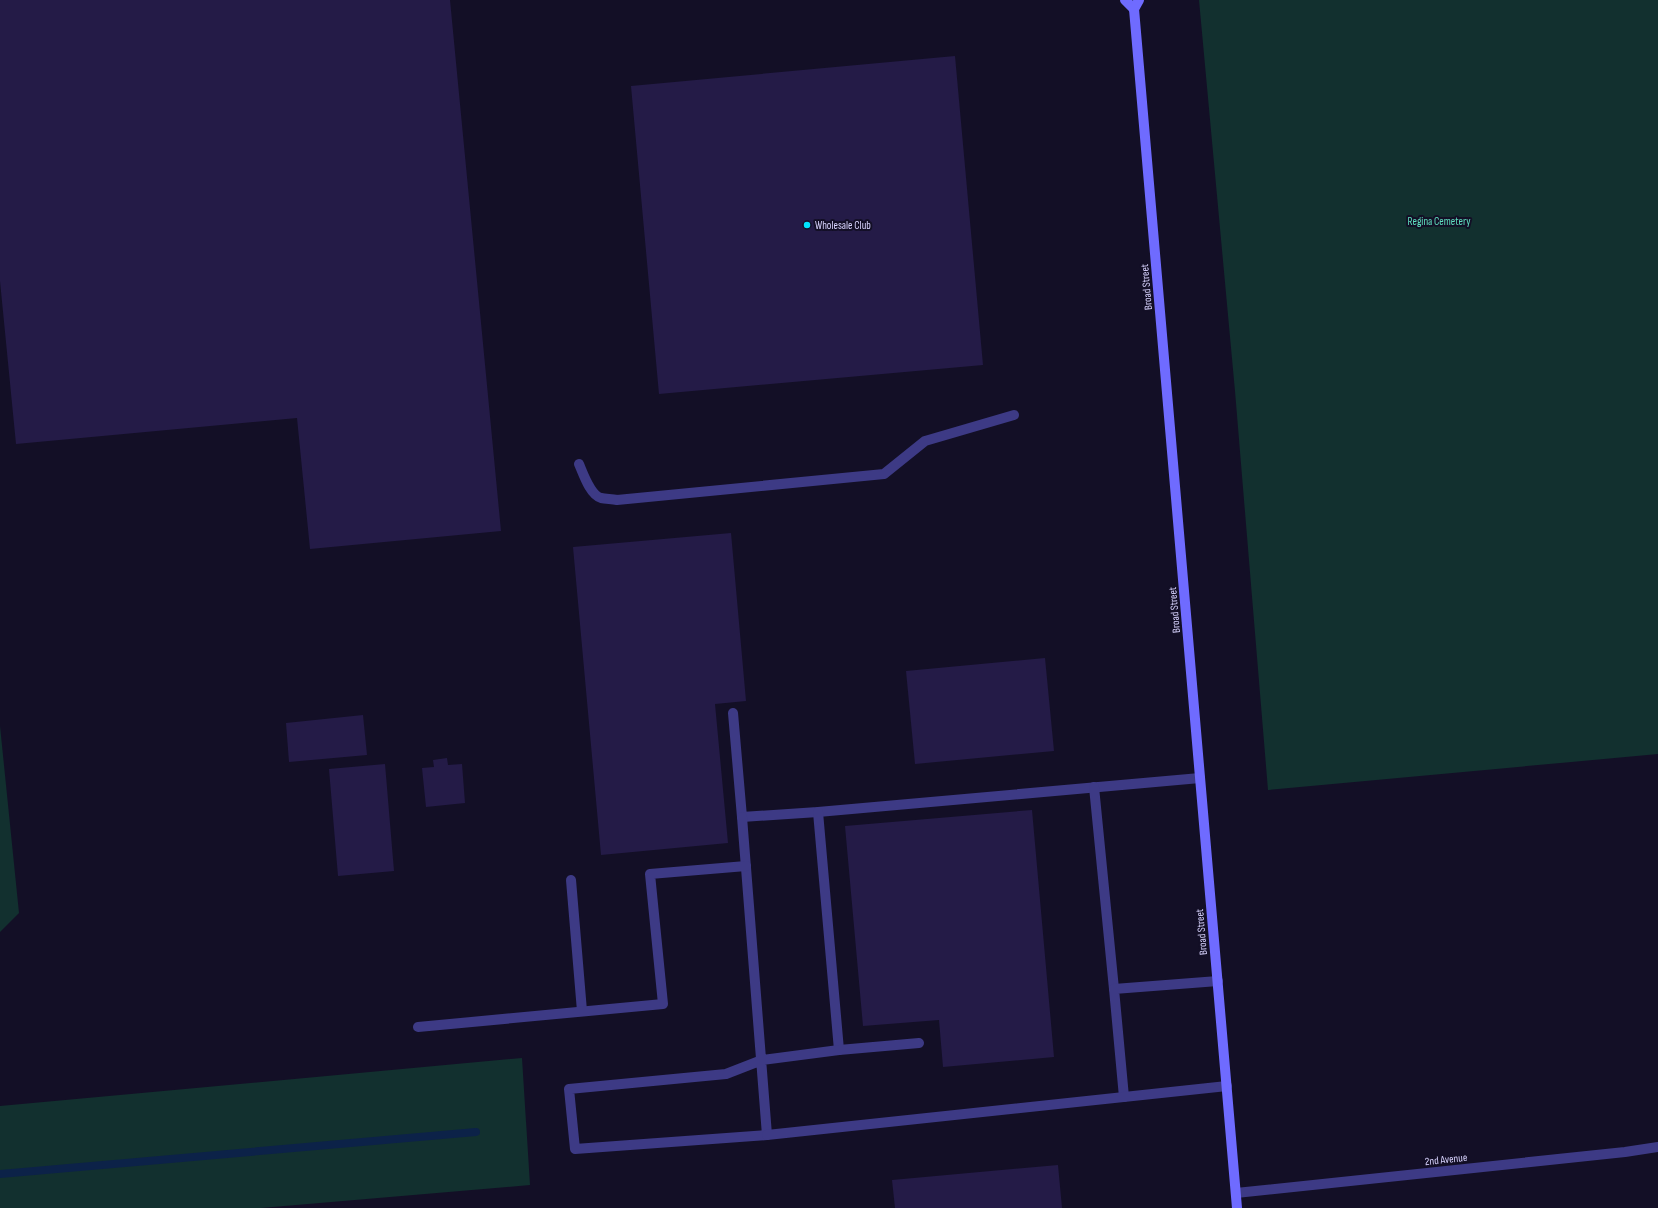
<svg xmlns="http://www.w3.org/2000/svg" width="1658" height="1208" viewBox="0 0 1658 1208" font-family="'Sofia Sans Condensed',sans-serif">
<rect width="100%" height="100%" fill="#130f26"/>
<!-- green -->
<g fill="#12302f">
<path d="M1199,0H1658V754L1268,790L1235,391Z"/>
<path d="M0,726L19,913L0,932Z"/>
<path d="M522,1058L530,1185L261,1208H0V1106Z"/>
</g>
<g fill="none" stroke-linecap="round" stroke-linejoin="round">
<!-- stream -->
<path stroke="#0c2248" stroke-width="8" d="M0,1174L476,1132"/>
</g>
<!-- building -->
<g fill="#241b47">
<path d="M0,0H450L501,531L310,549L297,418L16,444L0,281Z"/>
<path d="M955,56L983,365L659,394L631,86Z"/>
<path d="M731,533L746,701L715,704L728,843L601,855L573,547Z"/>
<path d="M1045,658L1054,751L915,764L906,671Z"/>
<path d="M363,715L367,755L289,762L286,723Z"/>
<path d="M447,758L448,765L462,764L465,803L426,807L422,768L434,767L433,760Z"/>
<path d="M385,764L394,871L338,876L329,769Z"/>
<path d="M1032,810L1054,1057L943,1067L939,1020L863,1026L845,826Z"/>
<path d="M1058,1165L1062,1208H895L892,1180Z"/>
</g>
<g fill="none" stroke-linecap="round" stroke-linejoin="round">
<!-- lane -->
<g stroke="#3d3a85" stroke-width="10">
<path d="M579,464C583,473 590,495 601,498C606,499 612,499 617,500L884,474L925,441L1014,415"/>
<path d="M733,713L742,817L818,812L1200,778"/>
<path d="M1094,787L1114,989"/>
<path d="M818,812L839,1050"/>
<path d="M742,817L767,1135L575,1149L569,1089L726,1074L762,1060L839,1050L919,1043"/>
<path d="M571,880L582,1011"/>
<path d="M418,1027L663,1004L650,874L746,866"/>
<path d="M1124,1097L1114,989L1218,981"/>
<path d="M767,1135L1227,1086"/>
</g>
<!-- street -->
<path stroke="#3d3a85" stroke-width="10" d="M1236,1193L1625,1152L1658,1147"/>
<!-- secondary -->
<g stroke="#6f6bff" stroke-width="10">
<path d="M1125,0L1134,9"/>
<path d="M1139,0L1134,9L1237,1208"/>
</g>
</g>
<!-- markers -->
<circle fill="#00e5ff" stroke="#130f26" stroke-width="1.5" cx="807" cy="225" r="4"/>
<g text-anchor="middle" stroke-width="4" stroke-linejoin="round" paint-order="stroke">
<!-- park labels -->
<g font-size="11" fill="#5fe0c0" stroke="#130f26">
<text x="1439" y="225">Regina Cemetery</text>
</g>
<!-- poi labels -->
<g font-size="11" fill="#d9d4ff" stroke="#130f26" text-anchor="start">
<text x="815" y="229">Wholesale Club</text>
</g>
<!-- street labels -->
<g font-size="11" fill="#d9d4ff" stroke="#130f26">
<text transform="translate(1146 287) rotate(-95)" y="4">Broad Street</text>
<text transform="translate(1174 610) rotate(-95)" y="4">Broad Street</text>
<text transform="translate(1201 932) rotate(-95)" y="4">Broad Street</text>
<text transform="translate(1446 1159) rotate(-6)" y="4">2nd Avenue</text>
</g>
</g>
</svg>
